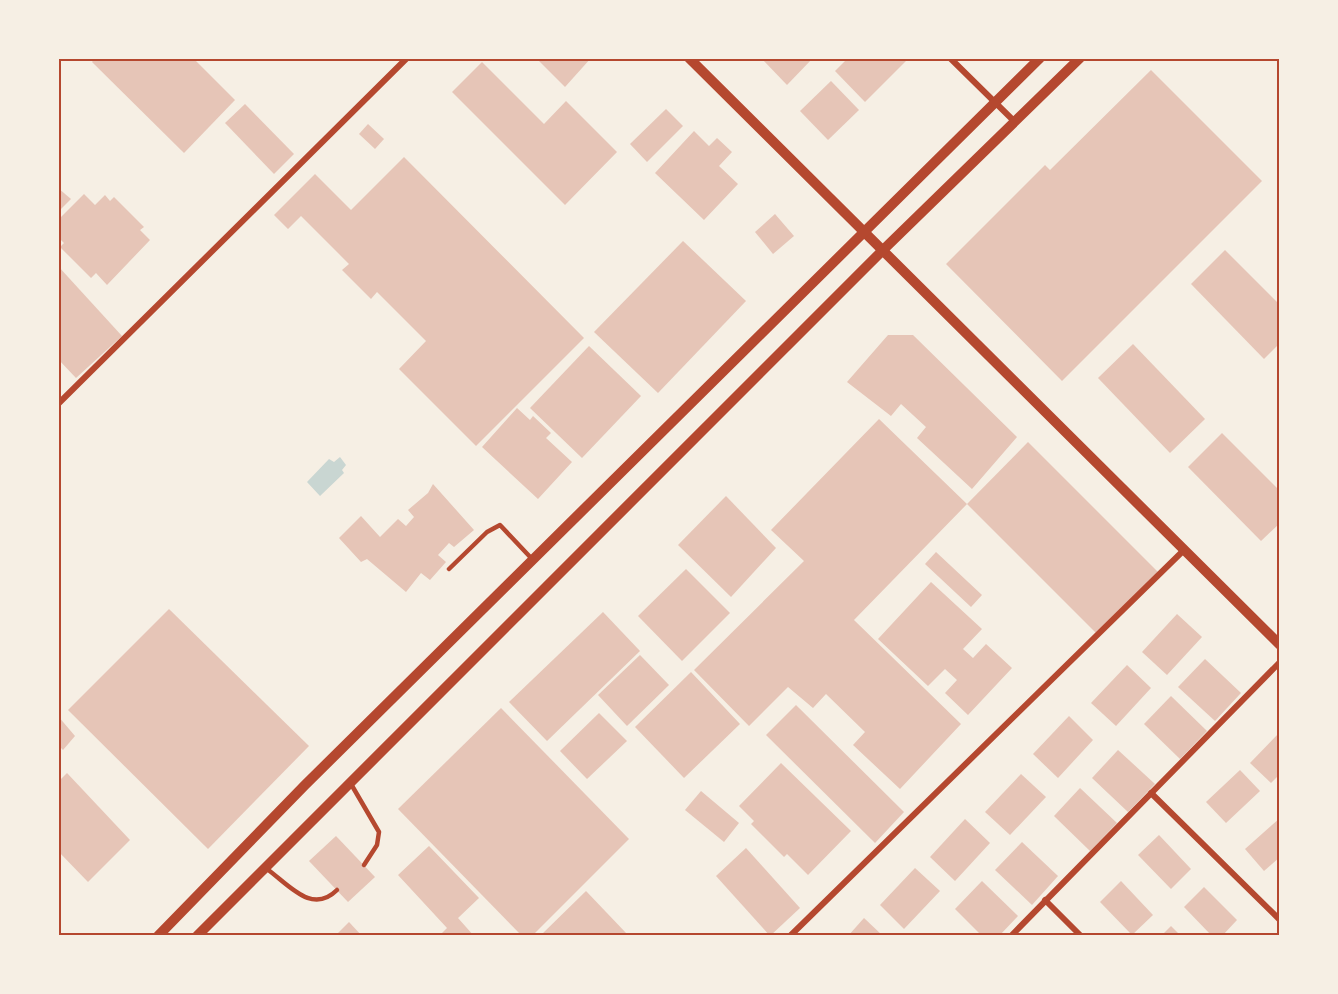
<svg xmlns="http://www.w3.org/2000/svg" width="1338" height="994" viewBox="0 0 1338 994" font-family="Ubuntu,sans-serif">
<rect width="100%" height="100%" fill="#f6efe4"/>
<!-- water -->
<path fill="#c9d6d2" d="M340,457L346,465L342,470L344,473L320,496L307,482L329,459L334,462Z"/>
<!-- building -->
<g fill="#e6c5b7">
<path d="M95,58H193L235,100L184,153L92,62Z"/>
<path d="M536,58H591L565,87Z"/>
<path d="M761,58H813L787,85Z"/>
<path d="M848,58H909L865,102L835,71Z"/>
<path d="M482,62L544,124L566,101L617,152L565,205L452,92Z"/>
<path d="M1151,70L1262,181L1062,381L946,264L1045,165L1050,170Z"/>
<path d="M831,81L859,110L828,140L800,111Z"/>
<path d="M245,104L294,154L274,174L225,123Z"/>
<path d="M666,109L683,126L647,162L630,144Z"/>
<path d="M368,124L384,139L375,149L359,134Z"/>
<path d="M694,131L709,146L717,138L732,152L719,166L738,184L704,220L655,173Z"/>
<path d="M404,157L584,338L476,446L399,369L426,341L377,292L371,299L342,270L349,264L301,216L288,229L274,215L315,174L351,210Z"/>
<path d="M58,188L71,199L58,212Z"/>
<path d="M84,194L95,205L105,195L110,201L114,197L144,227L140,230L150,240L107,285L96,273L91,278L60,247L64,243L58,237V220Z"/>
<path d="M775,214L794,236L773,254L755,232Z"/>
<path d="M683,241L746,301L658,393L594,332Z"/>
<path d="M1225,250L1280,305V343L1264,359L1191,284Z"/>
<path d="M58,266L122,336L76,378L58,359Z"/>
<path d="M888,335H913L1017,437L972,489L917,438L926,427L901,404L891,416L847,382Z"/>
<path d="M1133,344L1205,419L1170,453L1098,378Z"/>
<path d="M589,346L641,396L582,458L530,408Z"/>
<path d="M517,408L530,420L533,416L551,433L546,438L572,462L538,499L482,447Z"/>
<path d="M879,419L967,504L854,620L961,724L900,789L853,745L865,732L826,694L813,708L788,687L749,726L694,670L804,561L771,530Z"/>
<path d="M1222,433L1280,491V523L1261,541L1188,467Z"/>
<path d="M1028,442L1159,573L1096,633L967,504Z"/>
<path d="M433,484L474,530L454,547L449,543L438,555L446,562L430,580L421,573L406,592L367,559L361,562L339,538L361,516L380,537L398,519L406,526L414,517L408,510L428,493Z"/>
<path d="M726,496L776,548L731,597L678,545Z"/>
<path d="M936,552L982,595L971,607L925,564Z"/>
<path d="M686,569L730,613L682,661L638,616Z"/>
<path d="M931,582L982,629L963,649L973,658L986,644L1012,668L968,715L945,693L957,680L945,669L928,686L878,639Z"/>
<path d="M169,609L309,746L208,849L68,710Z"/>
<path d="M603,612L640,651L547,741L509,702Z"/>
<path d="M1177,614L1202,637L1167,675L1142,652Z"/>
<path d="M640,655L669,685L627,726L598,695Z"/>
<path d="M1205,659L1241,693L1215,721L1178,687Z"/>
<path d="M1127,665L1151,688L1116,726L1091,703Z"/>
<path d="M691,672L740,724L684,778L635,727Z"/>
<path d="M1171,696L1207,731L1180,759L1144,724Z"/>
<path d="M796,705L904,812L875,843L766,735Z"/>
<path d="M501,708L629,839L532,936H522L398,809Z"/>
<path d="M599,713L627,741L587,779L560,751Z"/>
<path d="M58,716L75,736L63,750L58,745Z"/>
<path d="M1069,716L1093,740L1058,778L1033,754Z"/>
<path d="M1280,732V774L1271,783L1250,763Z"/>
<path d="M1118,750L1155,784L1128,812L1092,778Z"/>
<path d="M781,763L851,831L808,875L787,854L784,857L751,824L754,821L739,806Z"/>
<path d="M1240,770L1260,791L1226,823L1206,802Z"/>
<path d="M67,773L130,840L88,882L58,851V782Z"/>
<path d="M1021,774L1046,797L1010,835L985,812Z"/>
<path d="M1080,788L1117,823L1090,851L1054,816Z"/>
<path d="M701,791L739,823L724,842L685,810Z"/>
<path d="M1280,818V857L1264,871L1245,849Z"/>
<path d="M965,819L990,843L955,881L930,857Z"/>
<path d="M1159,835L1191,869L1171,889L1138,855Z"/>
<path d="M336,836L375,877L348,902L309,861Z"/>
<path d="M1022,842L1058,876L1032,905L995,870Z"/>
<path d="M429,846L479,898L458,918L474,936H439L447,928L398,875Z"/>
<path d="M746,848L800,908L770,936L716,876Z"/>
<path d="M915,868L940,891L904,929L880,905Z"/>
<path d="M982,881L1018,916L999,936H982L955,909Z"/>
<path d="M1121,881L1153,915L1132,935L1100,902Z"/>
<path d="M1204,887L1237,920L1222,936H1212L1184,907Z"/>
<path d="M586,891L627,934L625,936H540Z"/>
<path d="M864,918L883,936H848Z"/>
<path d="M349,922L362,936H335Z"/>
<path d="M1171,926L1181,936H1161Z"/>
</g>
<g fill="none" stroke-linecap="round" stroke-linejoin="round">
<!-- service -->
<g stroke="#b5482f" stroke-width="4.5">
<path d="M449,569L487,532L500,525L533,560"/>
<path d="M351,784L379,832L377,845L364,865"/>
<path d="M267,869C289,885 312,915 337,890"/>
</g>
<!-- minor -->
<g stroke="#b5482f" stroke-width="6">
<path d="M950,58L1015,122"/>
<path d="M58,404L407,58"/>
<path d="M1151,793L1280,920"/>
<path d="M1045,900L1081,936"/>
<path d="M790,936L1184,550"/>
<path d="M1011,936L1280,662"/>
</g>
<!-- tertiary -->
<g stroke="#b5482f" stroke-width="10">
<path d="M689,58L1280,645"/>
<path d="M158,936L305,785L1040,58"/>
<path d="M197,936L882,251L1080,58"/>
</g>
</g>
<!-- border -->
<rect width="1338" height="994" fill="none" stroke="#f6efe4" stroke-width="120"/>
<rect x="60" y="60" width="1218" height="874" fill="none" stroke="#b5482f" stroke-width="2"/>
</svg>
